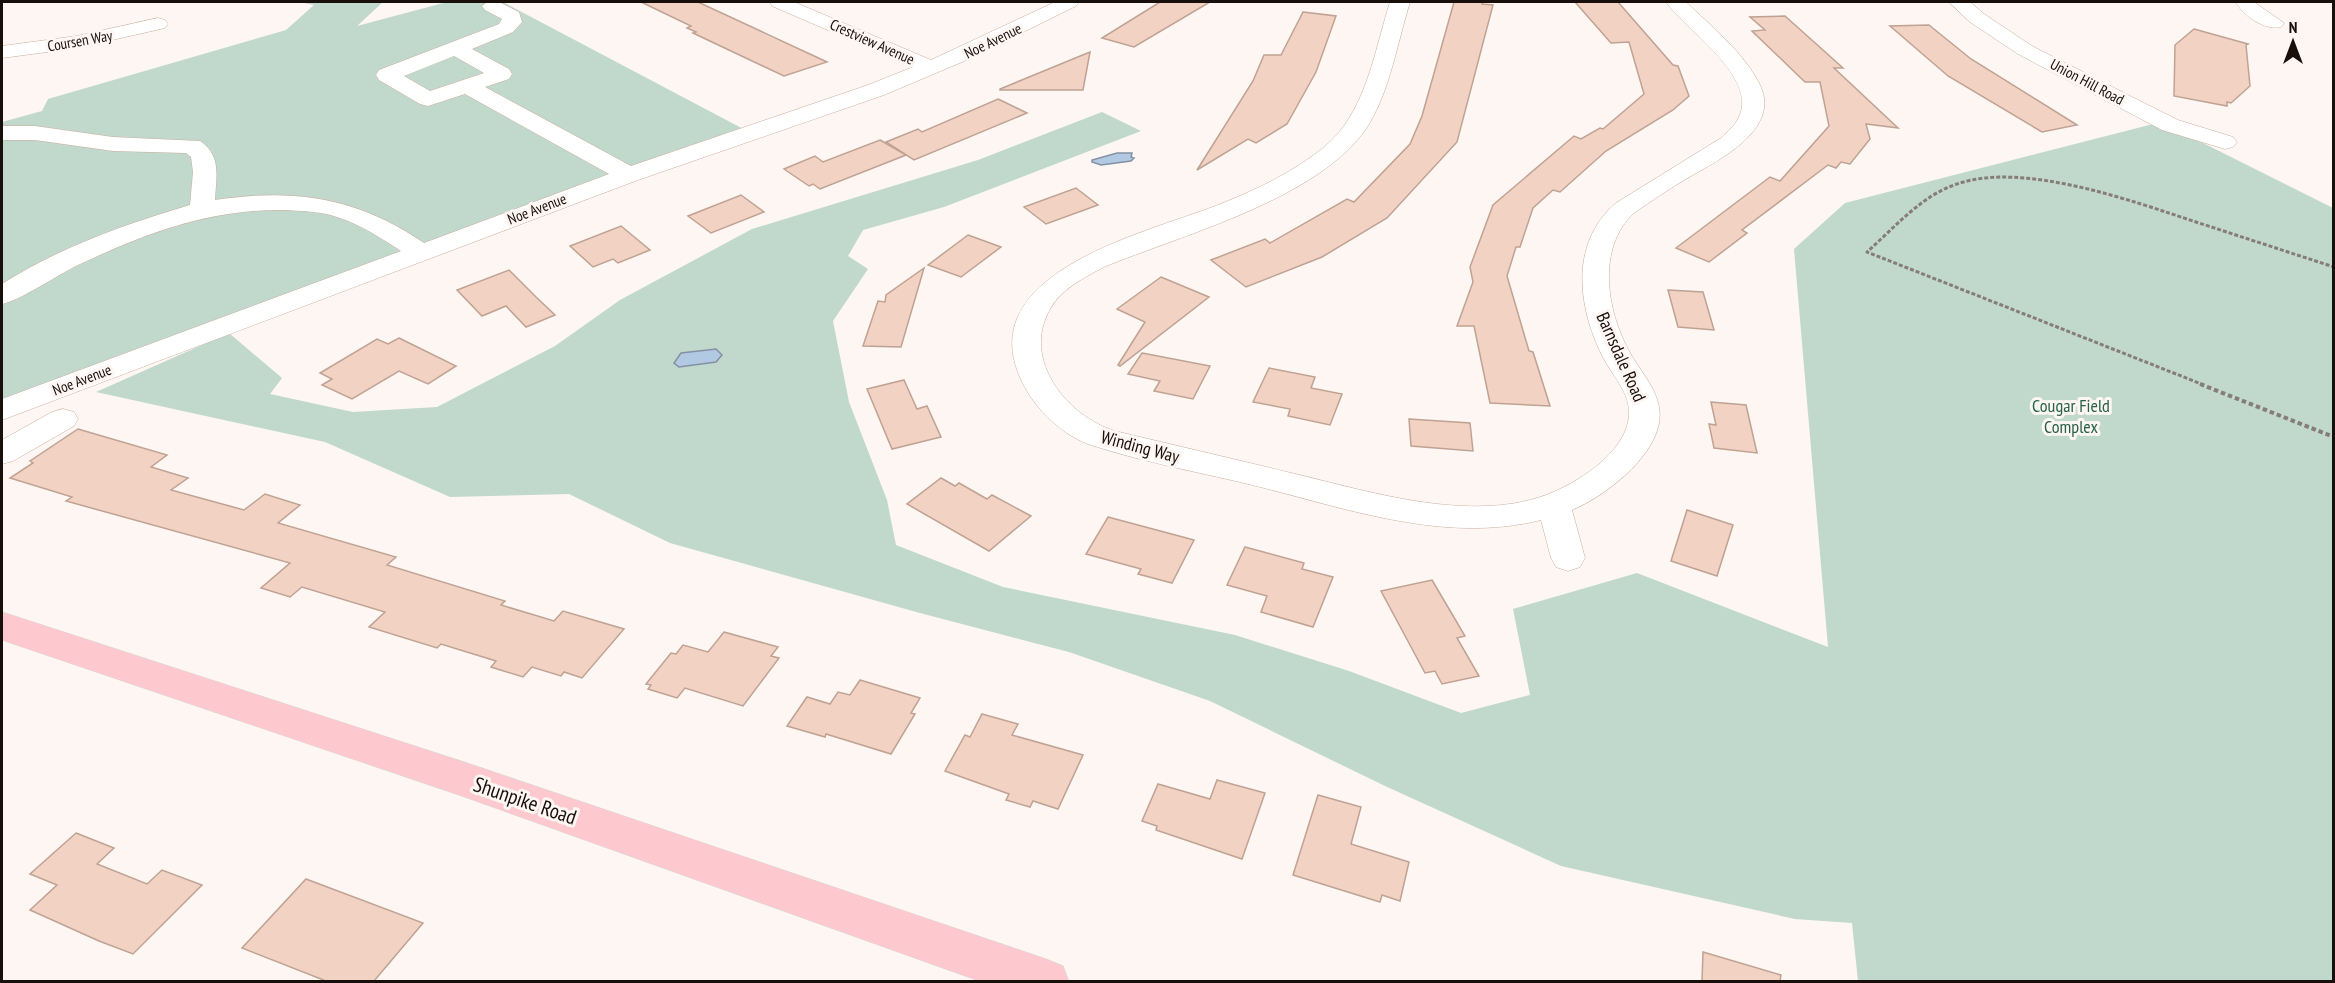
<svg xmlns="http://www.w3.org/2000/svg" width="2335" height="983" viewBox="0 0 2335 983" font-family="'PT Sans Narrow',sans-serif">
<rect width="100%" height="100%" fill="#fdf6f3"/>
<!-- green -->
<g fill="#c1d8cc">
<path d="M299,2H383L357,26L447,2H503L749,132L399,257L2,409V122L42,111L48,99L286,30L314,5Z"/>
<path d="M1102,112L1141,131L944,207L863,230L848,256L868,269L833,321L849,402L887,500L896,545L1003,587L1235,635L1349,671L1461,713L1530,695L1513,609L1637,573L1828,647L1794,249L1845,203L2161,122L2333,208V981H1858L1852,923L1795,919L1561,866L1385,786L1210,701L1069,652L920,613L670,543L569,494L450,497L325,442L96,392L229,333L282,378L270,394L353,412L437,407L555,346L620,300L752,229L978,160Z"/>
</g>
<!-- water -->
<g fill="#b2c9e4" stroke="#8491a3" stroke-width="1.5">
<path d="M1117,153H1132L1131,157L1134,158L1131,161L1101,165L1092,162V160Z"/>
<path d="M716,349L722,355L716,362L679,367L674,363L681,353Z"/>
</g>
<!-- building -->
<g fill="#f2d3c3" stroke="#bfa292" stroke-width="1.5">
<path d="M641,2H698L827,62L784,76L693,33L696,32L687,28L691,26Z"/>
<path d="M1160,2H1210L1134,47L1102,38Z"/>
<path d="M1454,2H1483L1482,4L1493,5L1457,142L1387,218L1322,257L1246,287L1211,260L1265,239L1270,243L1347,199L1354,202L1410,144L1422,116Z"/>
<path d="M1575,2H1618L1673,65L1678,66L1689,96L1673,110L1606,151L1560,192L1553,190L1533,208L1520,247H1516L1507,276L1529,351L1533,352L1550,406L1490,403L1474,326H1457L1473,282L1470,267L1493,205L1574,136L1581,139L1600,128L1603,129L1644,94L1629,42L1611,43Z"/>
<path d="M1303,12L1336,16L1316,72L1287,124L1256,143L1248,139L1197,170L1253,81L1264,55H1281Z"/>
<path d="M1785,16L1843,68H1834L1898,128L1866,124L1870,139L1850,164L1841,162L1836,168L1828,165L1742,230L1747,233L1709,262L1676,248L1770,177L1780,181L1829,126L1820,82H1805L1752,31L1765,30L1750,17Z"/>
<path d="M1929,25L1971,59L2077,125L2042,132L1948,76L1890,26Z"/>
<path d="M2194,29L2248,44L2246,45L2250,86L2231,103L2227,102V106L2174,96L2175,45Z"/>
<path d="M1090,52L1083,90H1000V89Z"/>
<path d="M998,99L1027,113L914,160L886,142L918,129L922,132Z"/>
<path d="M880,140L906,155L820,189L813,184L809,186L784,169L815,156L823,162Z"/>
<path d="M1076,188L1098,205L1046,224L1024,207Z"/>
<path d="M741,195L764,212L711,233L688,216Z"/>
<path d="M621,226L650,250L618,263L613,259L593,267L570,246Z"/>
<path d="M968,235L1001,247L961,277L928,265Z"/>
<path d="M924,268L901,347L863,346L878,301L885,302L886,295Z"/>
<path d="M509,270L536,297L555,315L526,327L506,306L482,316L457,290Z"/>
<path d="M1161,277L1209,297L1120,366L1118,365L1145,322L1117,309Z"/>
<path d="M1668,290L1703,292L1714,330L1678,327Z"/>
<path d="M399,338L456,366L428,384L399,371L352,399L322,385L332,379L320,373L377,339L388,344Z"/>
<path d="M1142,353L1210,366L1193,399L1154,391L1160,381L1128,374Z"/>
<path d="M1269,368L1315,377L1311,388L1342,394L1330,425L1288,416L1290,409L1253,402Z"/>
<path d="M904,380L917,409L927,406L941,437L892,449L867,389Z"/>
<path d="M1711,402L1746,405L1757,453L1714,448L1709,424L1716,425Z"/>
<path d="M1409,419L1470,423L1473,451L1411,446Z"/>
<path d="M78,429L167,455L151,467L188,478L171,490L244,510L265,494L300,505L278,523L396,557L387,565L505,601L501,605L554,621L563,611L624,629L582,678L564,672L561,676L532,667L523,677L491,667L496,661L441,644L437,648L369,627L385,612L302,587L290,597L261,588L290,563L66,501L72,497L10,478L33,463L30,461Z"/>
<path d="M941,478L955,486L959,483L987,499L992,495L1031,516L989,551L907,504Z"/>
<path d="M1687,510L1733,525L1717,576L1671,561Z"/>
<path d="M1108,517L1194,540L1172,583L1138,574L1141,569L1086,554Z"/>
<path d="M1245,547L1304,563L1302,569L1333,577L1313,627L1261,612L1267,596L1227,585Z"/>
<path d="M1432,580L1465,636L1457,638L1479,676L1442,684L1435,671L1425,673L1381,591Z"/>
<path d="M724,632L778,647L771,656L779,658L743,706L685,688L677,698L648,689L651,685L646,684L671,653L676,654L683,645L708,652Z"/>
<path d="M860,680L920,698L911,713L915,714L891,754L826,734L825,737L787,726L807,697L830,704L838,692L850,695Z"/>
<path d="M982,714L1018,724L1012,735L1083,755L1058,809L1033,801L1030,807L1006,800L1009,794L945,771L965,735L970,737Z"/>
<path d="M1217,780L1265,793L1242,859L1156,830L1157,826L1142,821L1158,784L1210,799Z"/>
<path d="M1318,795L1361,807L1351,844L1409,862L1400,901L1382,895L1380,902L1293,875Z"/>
<path d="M76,833L114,848L97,864L147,884L162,870L202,885L133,954L99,941L30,910L57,885L30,874Z"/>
<path d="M306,879L423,923L374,981H326L242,948Z"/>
<path d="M1703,952L1781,975L1780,981H1702Z"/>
</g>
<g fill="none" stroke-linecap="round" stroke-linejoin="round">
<defs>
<g id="minor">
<path d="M487,2H499L519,12L522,22L513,32L472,49L509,69L512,74L509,79L485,87L631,166L868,85L913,67L772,6L770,2H794L931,60L1055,2H1079L1076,6L969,59L884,95L638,180L2,420V399L401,251C381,238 360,224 337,217C320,211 301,211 283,210C209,209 144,234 78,265C57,275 21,300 2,304V284C58,248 126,224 190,205L193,172L191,157L186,153L113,151L35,140H2V126H35L113,137L200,141C222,156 216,177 215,200C294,188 357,197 424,243L609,174L465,94L428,106L420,104L379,80L376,75L379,70L499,24L502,19L485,10L482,6ZM454,56L484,73L430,91L404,76Z"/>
<path d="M1390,2H1410C1398,41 1391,84 1372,119C1329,197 1183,234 1104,267C1085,277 1061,289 1050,309C1021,360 1067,416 1115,431C1173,445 1230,458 1287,472C1369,491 1482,529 1562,488C1589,475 1628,447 1629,414C1630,394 1614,377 1605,361C1578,311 1568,244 1616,203L1721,138C1727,132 1735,126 1739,117C1758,77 1687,31 1666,2H1686C1711,26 1743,52 1759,83C1784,130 1715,162 1684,180C1666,191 1650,202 1634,213C1596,248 1607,311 1629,351C1638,368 1656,387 1659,407C1667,450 1606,496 1572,510L1585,558L1580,567L1568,571L1556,567L1551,558L1541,520C1442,545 1340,506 1244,483C1193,471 1139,461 1088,444C1059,433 1031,405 1019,375C975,269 1155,231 1223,203C1258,189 1293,172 1323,148C1366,114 1374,52 1390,2Z"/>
<path d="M1949,2H1970L1984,14L2032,46L2130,96L2178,120L2233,137L2237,142L2233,147L2225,149L2162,130L2018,54L1970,22Z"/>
<path d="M2236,2H2254L2284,23L2281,27C2265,31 2242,15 2236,2Z"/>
<path d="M158,18L165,20L168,24L165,28L77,48L2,58V46L77,36Z"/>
<path d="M63,409L74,412L78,419L74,426L13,461L2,464V440L52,412Z"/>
</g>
<path id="major" d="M2,612L467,763L1046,959L1063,966L1069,982H982L462,796L2,640Z"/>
</defs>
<!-- minor casing -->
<use href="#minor" stroke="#cbad9d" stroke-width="1"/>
<!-- major casing -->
<use href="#major" stroke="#d6d4d3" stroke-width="1"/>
<!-- path-far1 -->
<path stroke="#867d79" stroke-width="3" stroke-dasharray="4 2" stroke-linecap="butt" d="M2204,385L1867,252C1894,228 1922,195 1957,184C2023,161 2132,201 2196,222C2242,237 2288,252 2334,267"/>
<!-- path -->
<path stroke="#867d79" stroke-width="4" stroke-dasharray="4.5 3" stroke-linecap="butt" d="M2200,384L2334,437"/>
<!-- minor -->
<use href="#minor" fill="#fff" fill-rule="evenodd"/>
<!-- major -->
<use href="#major" fill="#fdc8ce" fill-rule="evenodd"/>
</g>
<g text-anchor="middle" stroke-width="6" stroke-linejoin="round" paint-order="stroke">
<!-- far-street labels -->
<g font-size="15" fill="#190f0a" stroke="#fdf6f3">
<text transform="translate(80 41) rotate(-10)" y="5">Coursen Way</text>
<text transform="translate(993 41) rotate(-26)" y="5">Noe Avenue</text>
<text transform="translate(872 42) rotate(24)" y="5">Crestview Avenue</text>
<text transform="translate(2087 82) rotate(28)" y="5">Union Hill Road</text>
<text transform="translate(537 209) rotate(-21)" y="5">Noe Avenue</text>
<text transform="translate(82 380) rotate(-21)" y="5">Noe Avenue</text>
</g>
<!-- street labels -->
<g font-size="18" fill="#190f0a" stroke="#fdf6f3">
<text transform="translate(1621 357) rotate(66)" y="6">Barnsdale Road</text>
<text transform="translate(1140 447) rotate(15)" y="6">Winding Way</text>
</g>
<!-- park labels -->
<g font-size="18" fill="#266148" stroke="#fdf6f3">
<text x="2071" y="412">Cougar Field<tspan x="2071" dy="21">Complex</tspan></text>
</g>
<!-- near-street labels -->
<g font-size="21" fill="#190f0a" stroke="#fdf6f3">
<text transform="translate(525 801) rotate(19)" y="7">Shunpike Road</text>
</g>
</g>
<!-- border -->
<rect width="2335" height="983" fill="none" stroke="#190f0a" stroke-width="6"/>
<!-- north arrow -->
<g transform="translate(2293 42)" stroke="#fdf6f3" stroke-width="4.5" paint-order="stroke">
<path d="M0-4.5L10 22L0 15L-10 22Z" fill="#190f0a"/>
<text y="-9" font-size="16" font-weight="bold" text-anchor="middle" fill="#190f0a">N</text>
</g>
</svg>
